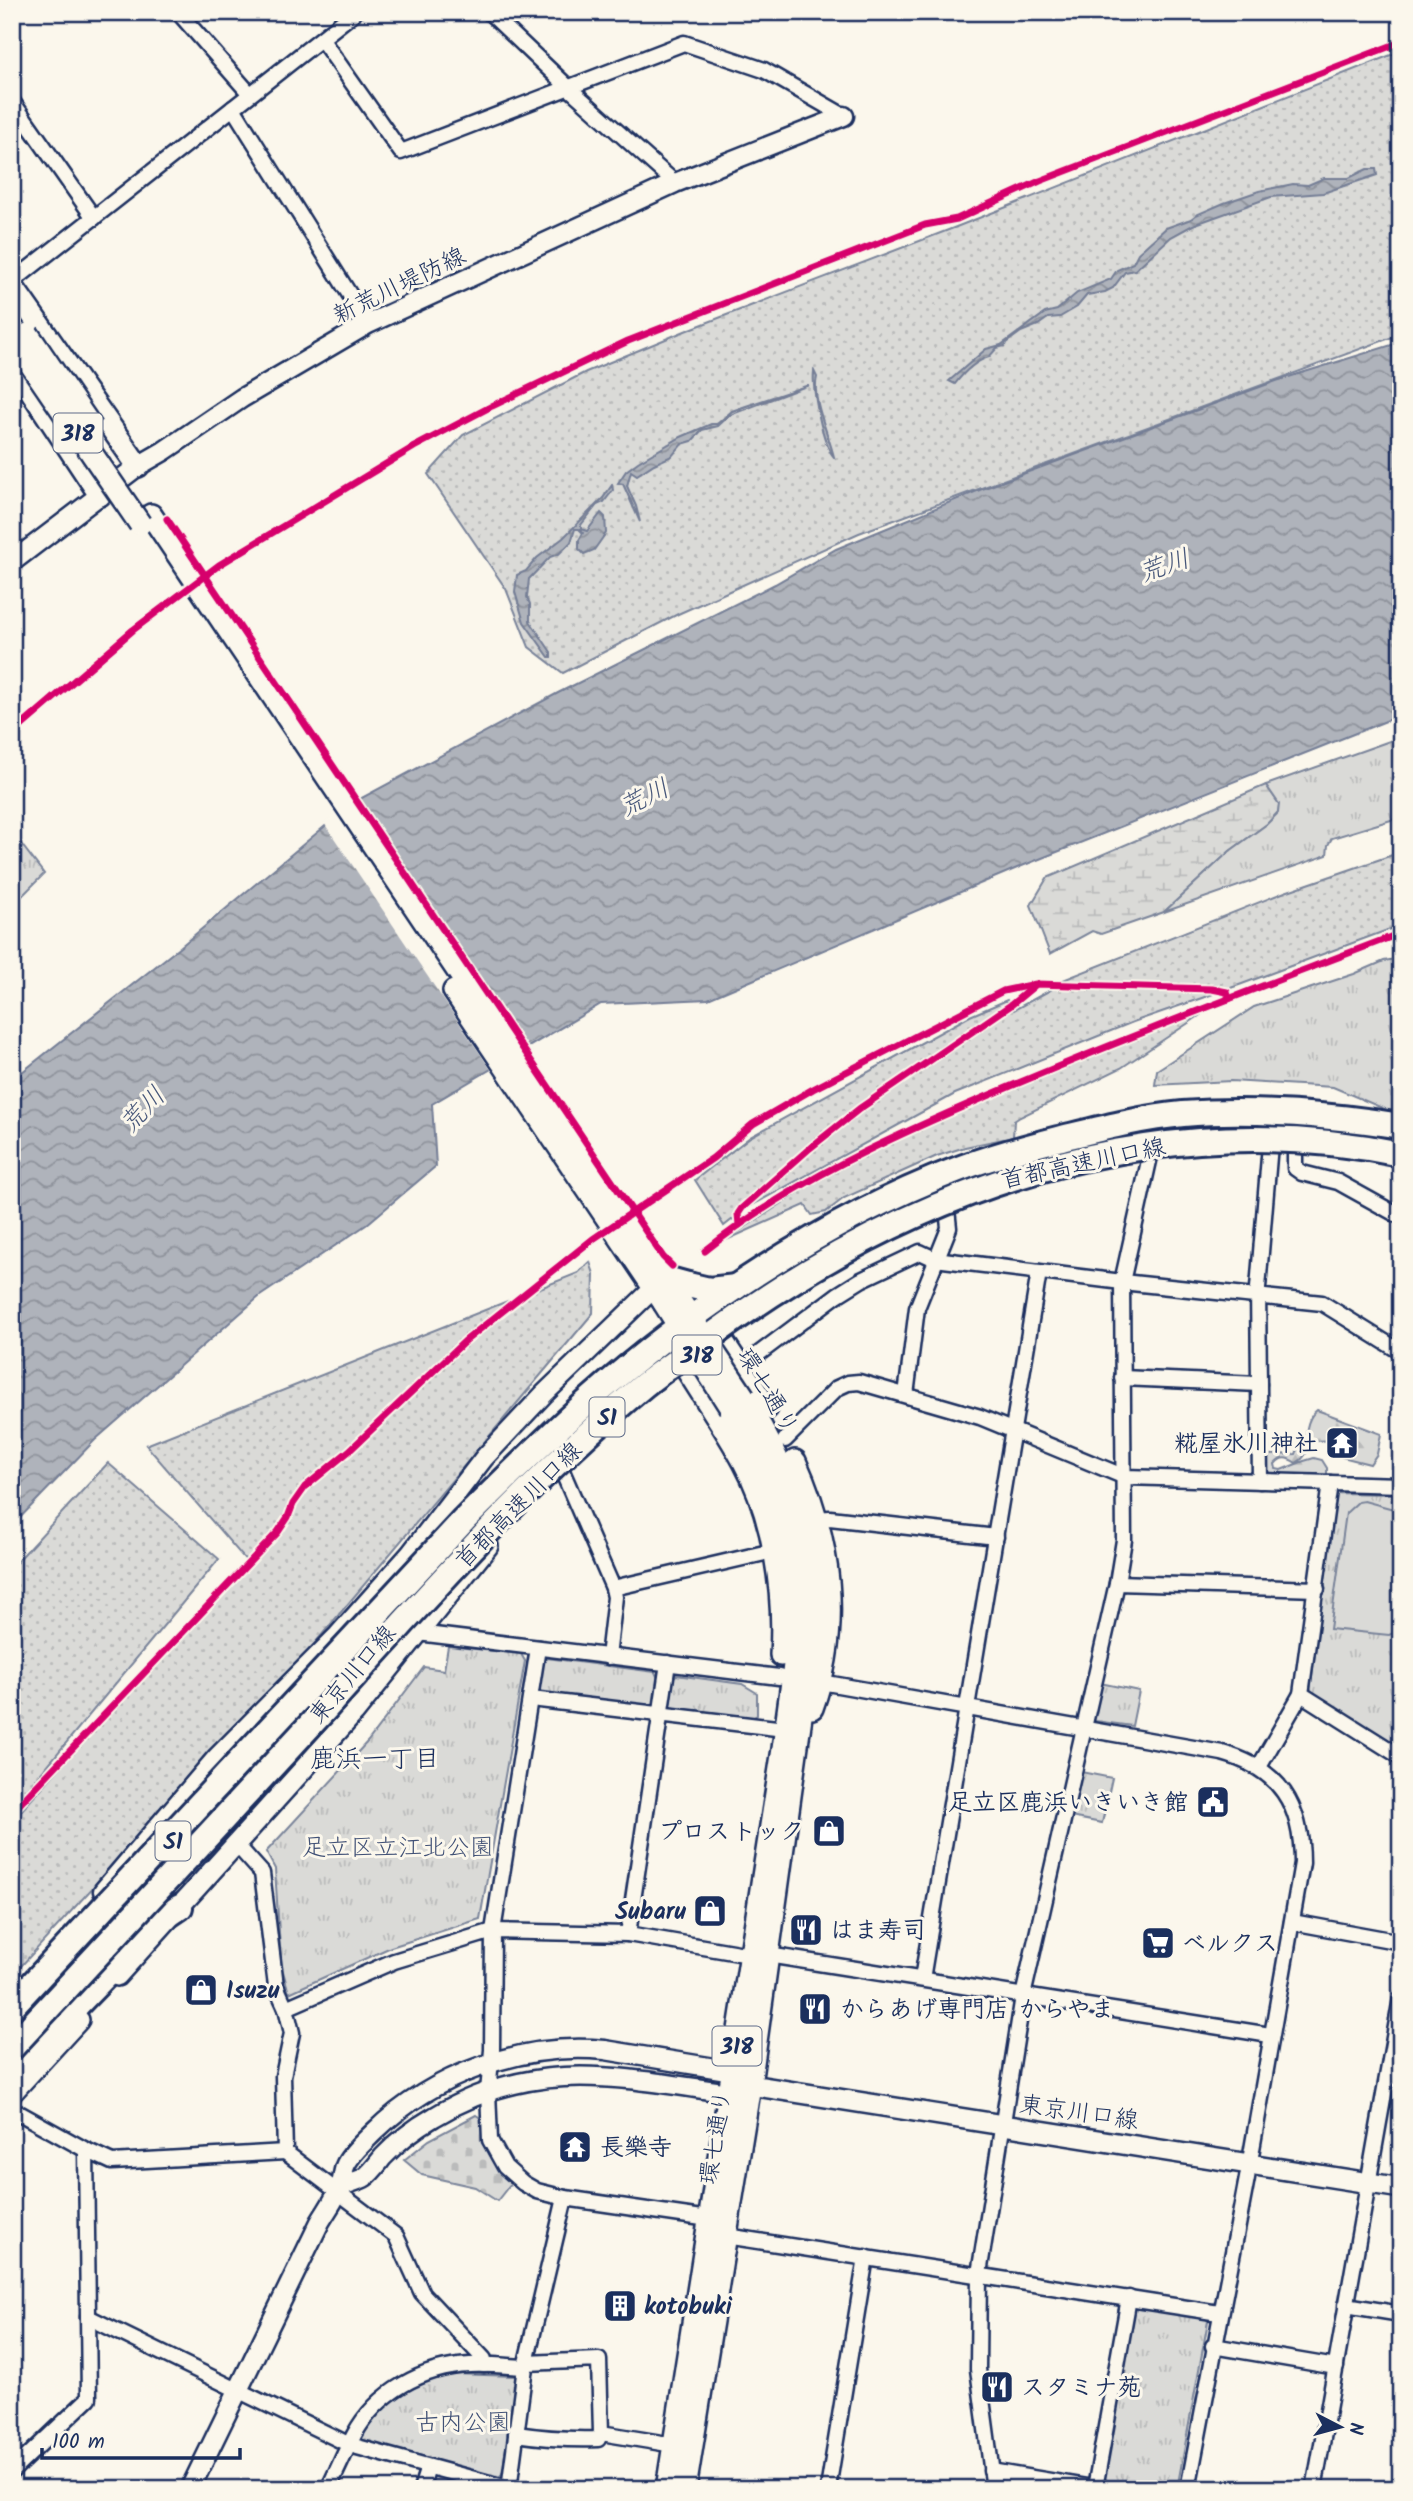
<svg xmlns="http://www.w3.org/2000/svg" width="1413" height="2501" viewBox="0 0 1413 2501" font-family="Kalam,'Klee One',sans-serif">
<defs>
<pattern id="grass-dots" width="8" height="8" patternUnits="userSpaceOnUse" patternTransform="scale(1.75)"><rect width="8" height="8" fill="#dadad7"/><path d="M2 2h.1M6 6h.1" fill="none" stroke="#babbbb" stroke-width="1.8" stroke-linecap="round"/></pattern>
<pattern id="forest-firs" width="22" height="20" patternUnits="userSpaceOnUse" patternTransform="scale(1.75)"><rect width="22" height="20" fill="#dadad7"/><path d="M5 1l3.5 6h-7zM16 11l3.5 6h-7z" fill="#babbbb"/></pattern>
<pattern id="wetland-marsh" width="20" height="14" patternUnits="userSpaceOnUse" patternTransform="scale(1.75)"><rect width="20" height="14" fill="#dadad7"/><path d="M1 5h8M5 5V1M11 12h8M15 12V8" fill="none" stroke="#babbbb"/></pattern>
<pattern id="cemetery-stones" width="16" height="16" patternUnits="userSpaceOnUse" patternTransform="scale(1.75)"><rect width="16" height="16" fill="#dadad7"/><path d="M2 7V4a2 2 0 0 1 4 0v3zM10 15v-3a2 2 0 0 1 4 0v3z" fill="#babbbb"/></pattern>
<pattern id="park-tufts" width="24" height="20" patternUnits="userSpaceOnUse" patternTransform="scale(1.75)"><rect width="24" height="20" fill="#dadad7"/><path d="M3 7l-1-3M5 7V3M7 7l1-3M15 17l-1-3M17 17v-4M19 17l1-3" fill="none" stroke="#babbbb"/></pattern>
<pattern id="water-waves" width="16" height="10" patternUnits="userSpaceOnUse" patternTransform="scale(1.75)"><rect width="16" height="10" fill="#afb3bb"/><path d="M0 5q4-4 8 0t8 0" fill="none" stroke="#8e929b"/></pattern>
</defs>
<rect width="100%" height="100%" fill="#fbf7ec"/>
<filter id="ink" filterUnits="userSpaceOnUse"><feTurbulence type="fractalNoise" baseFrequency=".0143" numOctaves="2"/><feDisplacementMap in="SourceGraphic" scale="14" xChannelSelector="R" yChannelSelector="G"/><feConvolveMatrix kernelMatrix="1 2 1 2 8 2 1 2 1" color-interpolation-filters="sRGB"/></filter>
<g filter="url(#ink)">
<!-- grass -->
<g fill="url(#grass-dots)" stroke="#7a849a" stroke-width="2">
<path d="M1401,51V334L859,533L678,614L563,673L529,647L506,589L428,474L463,435L586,372L685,331L951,229Z"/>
<path d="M1401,852V925L1242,984L1133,1022L955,1094L747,1208L724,1226L695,1180L750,1137L970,1016L1007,1000L1014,1010L1056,987L1058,982L1285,892Z"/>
<path d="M1208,1010L1121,1068L1020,1117L1014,1121L1013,1137L965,1147L937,1156L844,1198L826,1212L812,1215L805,1205L724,1241L807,1187L928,1122Z"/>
<path d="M590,1262L594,1274L593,1313L299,1662L12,1976V1821L227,1583L250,1565L146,1445L578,1273Z"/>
<path d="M108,1463L219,1559L12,1808V1567Z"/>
</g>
<!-- forest -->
<path fill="url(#forest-firs)" stroke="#7a849a" stroke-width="2" d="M1317,1410L1381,1434L1377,1454L1370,1464L1342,1457L1337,1440L1314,1441L1309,1445C1308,1452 1303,1460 1296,1463C1287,1457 1282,1456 1275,1464L1276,1469L1281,1470L1304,1461L1314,1458L1322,1460L1327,1468V1475H1269L1266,1472L1268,1455L1296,1454L1300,1444L1307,1439C1305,1429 1309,1416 1317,1410Z"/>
<!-- wetland -->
<path fill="url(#wetland-marsh)" stroke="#7a849a" stroke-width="2" d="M1266,785L1279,804L1278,812L1267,824L1230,851L1164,912L1101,934L1092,931L1050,954L1031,905L1047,878Z"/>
<!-- cemetery -->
<path fill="url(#cemetery-stones)" stroke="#7a849a" stroke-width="2" d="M476,2115L482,2119C479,2145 493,2166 511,2183L497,2201L475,2187L422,2175L404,2160L429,2140Z"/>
<!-- park -->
<g fill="url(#park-tufts)" stroke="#7a849a" stroke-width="2">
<path d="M1401,737V817L1332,838L1328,845L1327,855L1164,912L1230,851L1267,824L1278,813L1279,804L1266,785Z"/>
<path d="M12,832L44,874L12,906Z"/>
<path d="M1401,958V1116L1333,1087L1231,1081L1155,1085L1157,1070L1254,1007L1354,974L1384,961Z"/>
<path d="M1399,1491H1401V1751L1310,1692L1335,1495L1339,1493L1394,1494Z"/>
<path d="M448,1646L521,1654L525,1661L480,1919L391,1947L289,1993L281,1964L275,1869L266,1852L368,1741L424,1667L444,1670Z"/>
<path d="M547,1658L655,1672L659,1680L655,1704L650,1707L543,1695L539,1689L543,1663Z"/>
<path d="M676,1675L742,1684L757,1693V1715L752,1718L669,1708L673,1678Z"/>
<path d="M1100,1683L1139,1691L1132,1726L1095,1721L1092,1716Z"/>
<path d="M1081,1772L1112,1778L1102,1823L1070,1817Z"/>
<path d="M1138,2307L1205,2317L1208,2321L1177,2489C1158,2489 1117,2492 1104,2478L1134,2310Z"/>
<path d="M453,2374L515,2376L517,2379L502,2474L497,2479L362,2444L360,2438C382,2402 412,2383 453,2374Z"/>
</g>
<!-- pitch -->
<path fill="#dadad7" stroke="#7a849a" stroke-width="2" d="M1364,1501L1401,1511V1630L1389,1635L1330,1629L1346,1513L1358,1502Z"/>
<!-- water -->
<g fill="url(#water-waves)" stroke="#747e96" stroke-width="2">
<path d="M1367,169H1376L1377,175L1323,193L1271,197L1193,225L1171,237L1135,270L1125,272L1113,288L1105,292L1087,295L1077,307L1060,317L1048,318L1038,325L1021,332L1006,343L1005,346L997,348L989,357C976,361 964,372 955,384L949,381L986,349L1001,345L1045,313L1057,310L1077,293L1111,279L1117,270L1133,263L1138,253L1166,228L1191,219L1196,215L1224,203L1259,191L1293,184L1308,185L1324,178H1349Z"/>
<path d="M1401,342V715L1022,866L708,999L601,1004L432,1104L436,1166L366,1225L260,1296L95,1440L12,1526V1080L180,947L354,802L558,693L775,584L836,549L982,489L1279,380Z"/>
<path d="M814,371L817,377C811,398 829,435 834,457C822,444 812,388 814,371Z"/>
<path d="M809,385L730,415L718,426L702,430L692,441L682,444L672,456L654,464L637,475L631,471L627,486L636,506L640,522L623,484L618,483L626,471L638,462L681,437L711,424H717L732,411L746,406Z"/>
<path d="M612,485L613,490L604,502L597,505L581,525V529L587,531L601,513L605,517L606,533L594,550L584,554L579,549V540L583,533L579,529H575L571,542L559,554L550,557L529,579L527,597L530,604V621L551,652V657H549L524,622L515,592L517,575L526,571L537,558L563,538L603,498Z"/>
</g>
<!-- pier -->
<path fill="#fbf7ec" d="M357,796L529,1051L493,1073L324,823Z"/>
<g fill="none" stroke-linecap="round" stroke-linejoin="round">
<defs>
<g id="minor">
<path d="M178,12L250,94"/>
<path d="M489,12L570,89L675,183"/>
<path d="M322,40L401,152L684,43L764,70L844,116"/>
<path d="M12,101L94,218"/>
<path d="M233,108L368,324"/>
<path d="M12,282L355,12"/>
<path d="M1295,1146V1168L1302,1173L1338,1182L1401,1217"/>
<path d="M741,1367L837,1295L861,1280L920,1252L935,1259L1122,1282L1322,1303L1401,1352"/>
<path d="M1122,1378L1259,1384"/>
<path d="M906,1395L917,1308L949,1228L947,1209"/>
<path d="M785,1440L837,1388L848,1383L859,1382L980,1417L1125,1477L1401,1485"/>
<path d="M563,1473L613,1588L615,1597L608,1657"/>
<path d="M1260,1481L1258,1288L1273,1109"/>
<path d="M1330,1483L1301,1694L1401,1757"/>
<path d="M816,1519L830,1518L996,1537"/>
<path d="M1117,1583L1317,1589"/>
<path d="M613,1588L773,1551"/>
<path d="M418,1633L779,1677"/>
<path d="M538,1648L493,1931L492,2050L488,2091L490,2140L505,2167L523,2183L537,2191L565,2198L709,2219"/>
<path d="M821,1682L1222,1753C1280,1769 1302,1805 1302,1863L1247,2178L1188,2489"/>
<path d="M531,1699L785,1729"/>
<path d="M1259,1767L1301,1694"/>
<path d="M236,1844L262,1873L276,1986L286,2008L292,2033L283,2076L285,2152L396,2236L422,2293L484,2359V2365"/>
<path d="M1292,1922L1401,1942"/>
<path d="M628,1934L668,1663"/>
<path d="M768,1955L1270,2035"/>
<path d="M922,1979L1039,1272"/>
<path d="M286,2008L394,1961L493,1931L628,1934L750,1955"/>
<path d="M12,2109L86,2150L112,2162L285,2152"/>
<path d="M726,2236L1219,2313"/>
<path d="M1346,2305L1401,2314"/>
<path d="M88,2317L350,2445L511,2489"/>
<path d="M1213,2346L1336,2367"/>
<path d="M526,2363L599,2360L601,2433L674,2445"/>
<path d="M516,2434C543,2438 570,2440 598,2439L601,2433"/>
<path d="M12,2471L89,2398L86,2150"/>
<path d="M991,2471L1099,2489"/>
<path d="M1095,2488L1129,2298"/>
<path d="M328,2489C337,2471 345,2452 354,2435C377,2392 423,2367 470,2365C488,2364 507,2366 525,2367"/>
<path d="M421,2489L428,2467"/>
<path d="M509,2489L525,2367L565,2198"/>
<path d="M828,2489L866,2257"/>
<path d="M994,2489L978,2369L979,2274L1023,1996L1117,1583L1124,1540L1122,1282L1151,1152V1114"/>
<path d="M1314,2489L1401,1998"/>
</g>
<g id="tertiary">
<path d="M12,562L138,466L164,451L242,398L368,324L675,183L844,116"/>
<path d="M1363,1127L1401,1143"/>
<path d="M710,1322L764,1284L786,1265"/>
<path d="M103,1891L217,1757L338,1635L410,1554L484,1458L544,1394L654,1288"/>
<path d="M341,2186C348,2183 359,2181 365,2177C372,2172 378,2163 383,2157C398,2141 415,2128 434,2117C534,2056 622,2078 730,2093"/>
<path d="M190,2489L320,2222C327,2210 337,2197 341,2184C343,2178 343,2170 346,2164C352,2152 365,2141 374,2132C433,2074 523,2042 605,2050L733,2071"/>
</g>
<g id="secondary">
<path d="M475,1526L598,1408"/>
<path d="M117,1976L354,1713L488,1546"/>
<path d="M12,2023L38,1996"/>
<path d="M739,2076L750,2085L1401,2188"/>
<path d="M12,2093L79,2020"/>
</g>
<g id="primary">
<path d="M12,286L138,466"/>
<path d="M12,362L100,495"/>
<path d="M151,515L675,1294"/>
<path d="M454,991L664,1303"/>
<path d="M710,1322L767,1408"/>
<path d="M673,1347C696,1386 722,1422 744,1462C774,1517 785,1593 781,1655"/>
<path d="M795,1461C831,1541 842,1626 812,1708"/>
<path d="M667,2489L783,1749C790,1692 802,1631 796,1574C789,1513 762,1458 730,1407"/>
<path d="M685,2489L750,2085L812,1637C814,1543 792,1476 744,1397"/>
</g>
<g id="motorway">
<path d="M666,1279L688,1285"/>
<path d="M12,2072L104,1977L134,1938L180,1907"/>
</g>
</defs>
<!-- minor casing -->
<use href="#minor" stroke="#1b2f5e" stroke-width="19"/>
<!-- tertiary casing -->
<use href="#tertiary" stroke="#1b2f5e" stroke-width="23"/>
<!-- secondary casing -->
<use href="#secondary" stroke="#1b2f5e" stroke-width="24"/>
<!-- primary casing -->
<use href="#primary" stroke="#1b2f5e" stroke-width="26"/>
<!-- motorway casing -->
<use href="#motorway" stroke="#1b2f5e" stroke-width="30"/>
<!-- minor -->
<use href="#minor" stroke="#fbf7ec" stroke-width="14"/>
<!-- tertiary -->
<use href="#tertiary" stroke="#fbf7ec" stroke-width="18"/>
<!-- secondary -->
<use href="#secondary" stroke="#fbf7ec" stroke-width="19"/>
<!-- primary -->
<use href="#primary" stroke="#fbf7ec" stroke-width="21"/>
<!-- motorway -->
<use href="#motorway" stroke="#fbf7ec" stroke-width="24"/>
<defs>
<g id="primary-bridge">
<path d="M28,334L92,428"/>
<path d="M16,343L140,524"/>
<path d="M676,1295L744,1397"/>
<path d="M664,1303L730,1407"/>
</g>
<g id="motorway-bridge">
<path d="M688,1285L709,1290L736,1287"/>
<path d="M12,2006L464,1520C504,1480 545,1439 587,1402C690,1310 827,1219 956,1170C989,1157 1023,1148 1058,1139C1099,1129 1140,1118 1183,1114C1255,1108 1330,1115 1401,1126"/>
<path d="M12,2047C117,1934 222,1821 326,1708C427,1596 527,1482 644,1385C664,1369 686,1354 707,1339C909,1190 1148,1102 1401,1154"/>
</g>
</defs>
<!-- primary-bridge casing -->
<use href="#primary-bridge" stroke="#1b2f5e" stroke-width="26" stroke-linecap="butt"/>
<!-- motorway-bridge casing -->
<use href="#motorway-bridge" stroke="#1b2f5e" stroke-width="30" stroke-linecap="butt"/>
<!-- primary-bridge -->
<use href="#primary-bridge" stroke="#fbf7ec" stroke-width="21"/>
<!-- motorway-bridge -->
<use href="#motorway-bridge" stroke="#fbf7ec" stroke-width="24"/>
<defs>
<g id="cycleway">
<path d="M167,519L663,1257L672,1266"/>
<path d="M12,734L133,630L219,565L414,447L492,406L628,341L925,225L957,219L1040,181L1401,42"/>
<path d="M739,1225L738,1214L742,1208L810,1148L859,1109L1011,1005L1034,986"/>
<path d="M705,1251C792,1181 896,1135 997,1092C1131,1035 1266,985 1401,933"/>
<path d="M12,1812L278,1532L288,1517L293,1504L305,1487L349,1451L465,1341L593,1239L713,1158L753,1124L813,1089L1003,991L1036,984L1212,989L1227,992L1229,999"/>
</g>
</defs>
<!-- cycleway casing -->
<use href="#cycleway" stroke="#fbf7ec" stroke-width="11"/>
<!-- cycleway -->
<use href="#cycleway" stroke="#d6006c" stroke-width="7"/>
</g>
</g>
<!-- icons -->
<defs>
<symbol id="temple-square" viewBox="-11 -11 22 22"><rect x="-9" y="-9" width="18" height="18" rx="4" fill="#1b2f5e" stroke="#fbf7ec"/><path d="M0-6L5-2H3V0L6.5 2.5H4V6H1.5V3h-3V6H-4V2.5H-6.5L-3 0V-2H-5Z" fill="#fff"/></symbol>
<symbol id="civic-square" viewBox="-11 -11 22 22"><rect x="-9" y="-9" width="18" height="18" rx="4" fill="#1b2f5e" stroke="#fbf7ec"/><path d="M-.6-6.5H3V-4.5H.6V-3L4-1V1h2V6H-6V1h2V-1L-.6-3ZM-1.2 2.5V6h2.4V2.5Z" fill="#fff"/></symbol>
<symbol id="shop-square" viewBox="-11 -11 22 22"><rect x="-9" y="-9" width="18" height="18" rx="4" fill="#1b2f5e" stroke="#fbf7ec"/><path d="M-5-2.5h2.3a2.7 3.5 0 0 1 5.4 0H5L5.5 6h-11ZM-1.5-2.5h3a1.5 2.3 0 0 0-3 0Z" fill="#fff"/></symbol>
<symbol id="restaurant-square" viewBox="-11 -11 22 22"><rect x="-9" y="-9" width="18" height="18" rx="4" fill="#1b2f5e" stroke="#fbf7ec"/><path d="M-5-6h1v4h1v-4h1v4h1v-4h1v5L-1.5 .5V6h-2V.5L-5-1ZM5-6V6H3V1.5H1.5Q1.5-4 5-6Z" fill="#fff"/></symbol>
<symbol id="supermarket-square" viewBox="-11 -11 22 22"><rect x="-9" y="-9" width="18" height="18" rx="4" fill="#1b2f5e" stroke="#fbf7ec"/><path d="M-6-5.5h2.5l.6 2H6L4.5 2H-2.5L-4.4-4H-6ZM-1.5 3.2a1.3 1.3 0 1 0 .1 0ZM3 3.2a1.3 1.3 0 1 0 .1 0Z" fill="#fff"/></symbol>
<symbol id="building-square" viewBox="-11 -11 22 22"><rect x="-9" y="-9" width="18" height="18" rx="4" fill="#1b2f5e" stroke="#fbf7ec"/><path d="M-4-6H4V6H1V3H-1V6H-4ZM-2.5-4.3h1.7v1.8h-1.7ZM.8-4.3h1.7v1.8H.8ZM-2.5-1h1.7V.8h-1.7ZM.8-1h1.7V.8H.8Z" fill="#fff"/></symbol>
</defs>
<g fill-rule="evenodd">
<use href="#temple-square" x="1323" y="1424" width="38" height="38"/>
<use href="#civic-square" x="1194" y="1783" width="38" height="38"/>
<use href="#shop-square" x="810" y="1812" width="38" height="38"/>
<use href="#shop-square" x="691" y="1892" width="38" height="38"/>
<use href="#restaurant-square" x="787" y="1911" width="38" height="38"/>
<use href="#supermarket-square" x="1139" y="1924" width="38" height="38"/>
<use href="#shop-square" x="182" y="1971" width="38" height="38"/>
<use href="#restaurant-square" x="796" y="1990" width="38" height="38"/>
<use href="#temple-square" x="556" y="2128" width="38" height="38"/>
<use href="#building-square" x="601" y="2287" width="38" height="38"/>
<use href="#restaurant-square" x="978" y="2368" width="38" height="38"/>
</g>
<g text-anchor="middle" stroke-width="6" stroke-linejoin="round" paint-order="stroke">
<!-- shield labels -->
<g fill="#fbf7ec" stroke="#5e6b89" stroke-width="2">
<rect x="53.5" y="413.5" width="49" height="39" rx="5"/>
<rect x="672.5" y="1335.5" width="49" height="39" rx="5"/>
<rect x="589.5" y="1397.5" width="35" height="39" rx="5"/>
<rect x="155.5" y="1821.5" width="35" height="39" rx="5"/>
<rect x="712.5" y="2026.5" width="49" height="39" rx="5"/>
</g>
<g font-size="23" font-weight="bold" fill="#1b2f5e">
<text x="78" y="441">318</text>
<text x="697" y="1363">318</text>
<text x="607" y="1425">S1</text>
<text x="173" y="1849">S1</text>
<text x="737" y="2054">318</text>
</g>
<!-- street labels -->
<g font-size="24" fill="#1b2f5e" stroke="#fbf7ec">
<text transform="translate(399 285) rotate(-26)" y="8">新荒川堤防線</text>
<text transform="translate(1083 1163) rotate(-12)" y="8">首都高速川口線</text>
<text transform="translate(768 1391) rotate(59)" y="8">環七通り</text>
<text transform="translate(518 1505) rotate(-45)" y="8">首都高速川口線</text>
<text transform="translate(352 1674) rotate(-50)" y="8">東京川口線</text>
<text transform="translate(1079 2112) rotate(8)" y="8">東京川口線</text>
<text transform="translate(715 2137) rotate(-81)" y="8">環七通り</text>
</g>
<!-- poi labels -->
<g font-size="24" font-weight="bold" fill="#1b2f5e" stroke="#fbf7ec" text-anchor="start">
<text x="1318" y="1451" text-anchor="end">糀屋氷川神社</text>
<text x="1188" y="1810" text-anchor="end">足立区鹿浜いきいき館</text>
<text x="804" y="1839" text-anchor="end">プロストック</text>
<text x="686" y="1919" text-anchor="end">Subaru</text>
<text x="830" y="1938">はま寿司</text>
<text x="1182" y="1951">ベルクス</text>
<text x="226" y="1998">Isuzu</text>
<text x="840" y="2017">からあげ専門店 からやま</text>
<text x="600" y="2155">長樂寺</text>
<text x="644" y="2314">kotobuki</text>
<text x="1021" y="2395">スタミナ苑</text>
</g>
<!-- park labels -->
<g font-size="24" fill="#415176" stroke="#fbf7ec">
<text x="398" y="1855">足立区立江北公園</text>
<text x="463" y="2430">古内公園</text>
</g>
<!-- water labels -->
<g font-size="26" font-style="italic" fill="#47577a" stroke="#fbf7ec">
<text transform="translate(1164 565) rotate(-19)" y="9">荒川</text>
<text transform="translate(644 797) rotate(-26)" y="9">荒川</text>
<text transform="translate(142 1109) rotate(-46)" y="9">荒川</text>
</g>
<!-- neighbourhood labels -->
<g font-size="26" fill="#1b2f5e" stroke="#fbf7ec">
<text x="375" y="1767">鹿浜一丁目</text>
</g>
</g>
<!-- margin -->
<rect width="1413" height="2501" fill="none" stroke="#fbf7ec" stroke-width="42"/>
<rect x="21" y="21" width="1371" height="2459" fill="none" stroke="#1b2f5e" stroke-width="2.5" filter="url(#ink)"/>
<!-- north arrow -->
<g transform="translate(1340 2427) rotate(96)" stroke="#fbf7ec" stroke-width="5" paint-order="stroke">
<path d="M0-5L12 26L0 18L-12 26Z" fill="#1b2f5e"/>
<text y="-10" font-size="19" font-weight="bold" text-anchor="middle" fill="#1b2f5e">N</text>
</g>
<!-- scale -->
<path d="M42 2448v10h198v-10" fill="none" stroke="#1b2f5e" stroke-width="3.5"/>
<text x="52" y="2448" font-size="21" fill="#1b2f5e" stroke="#fbf7ec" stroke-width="5" paint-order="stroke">100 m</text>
</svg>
